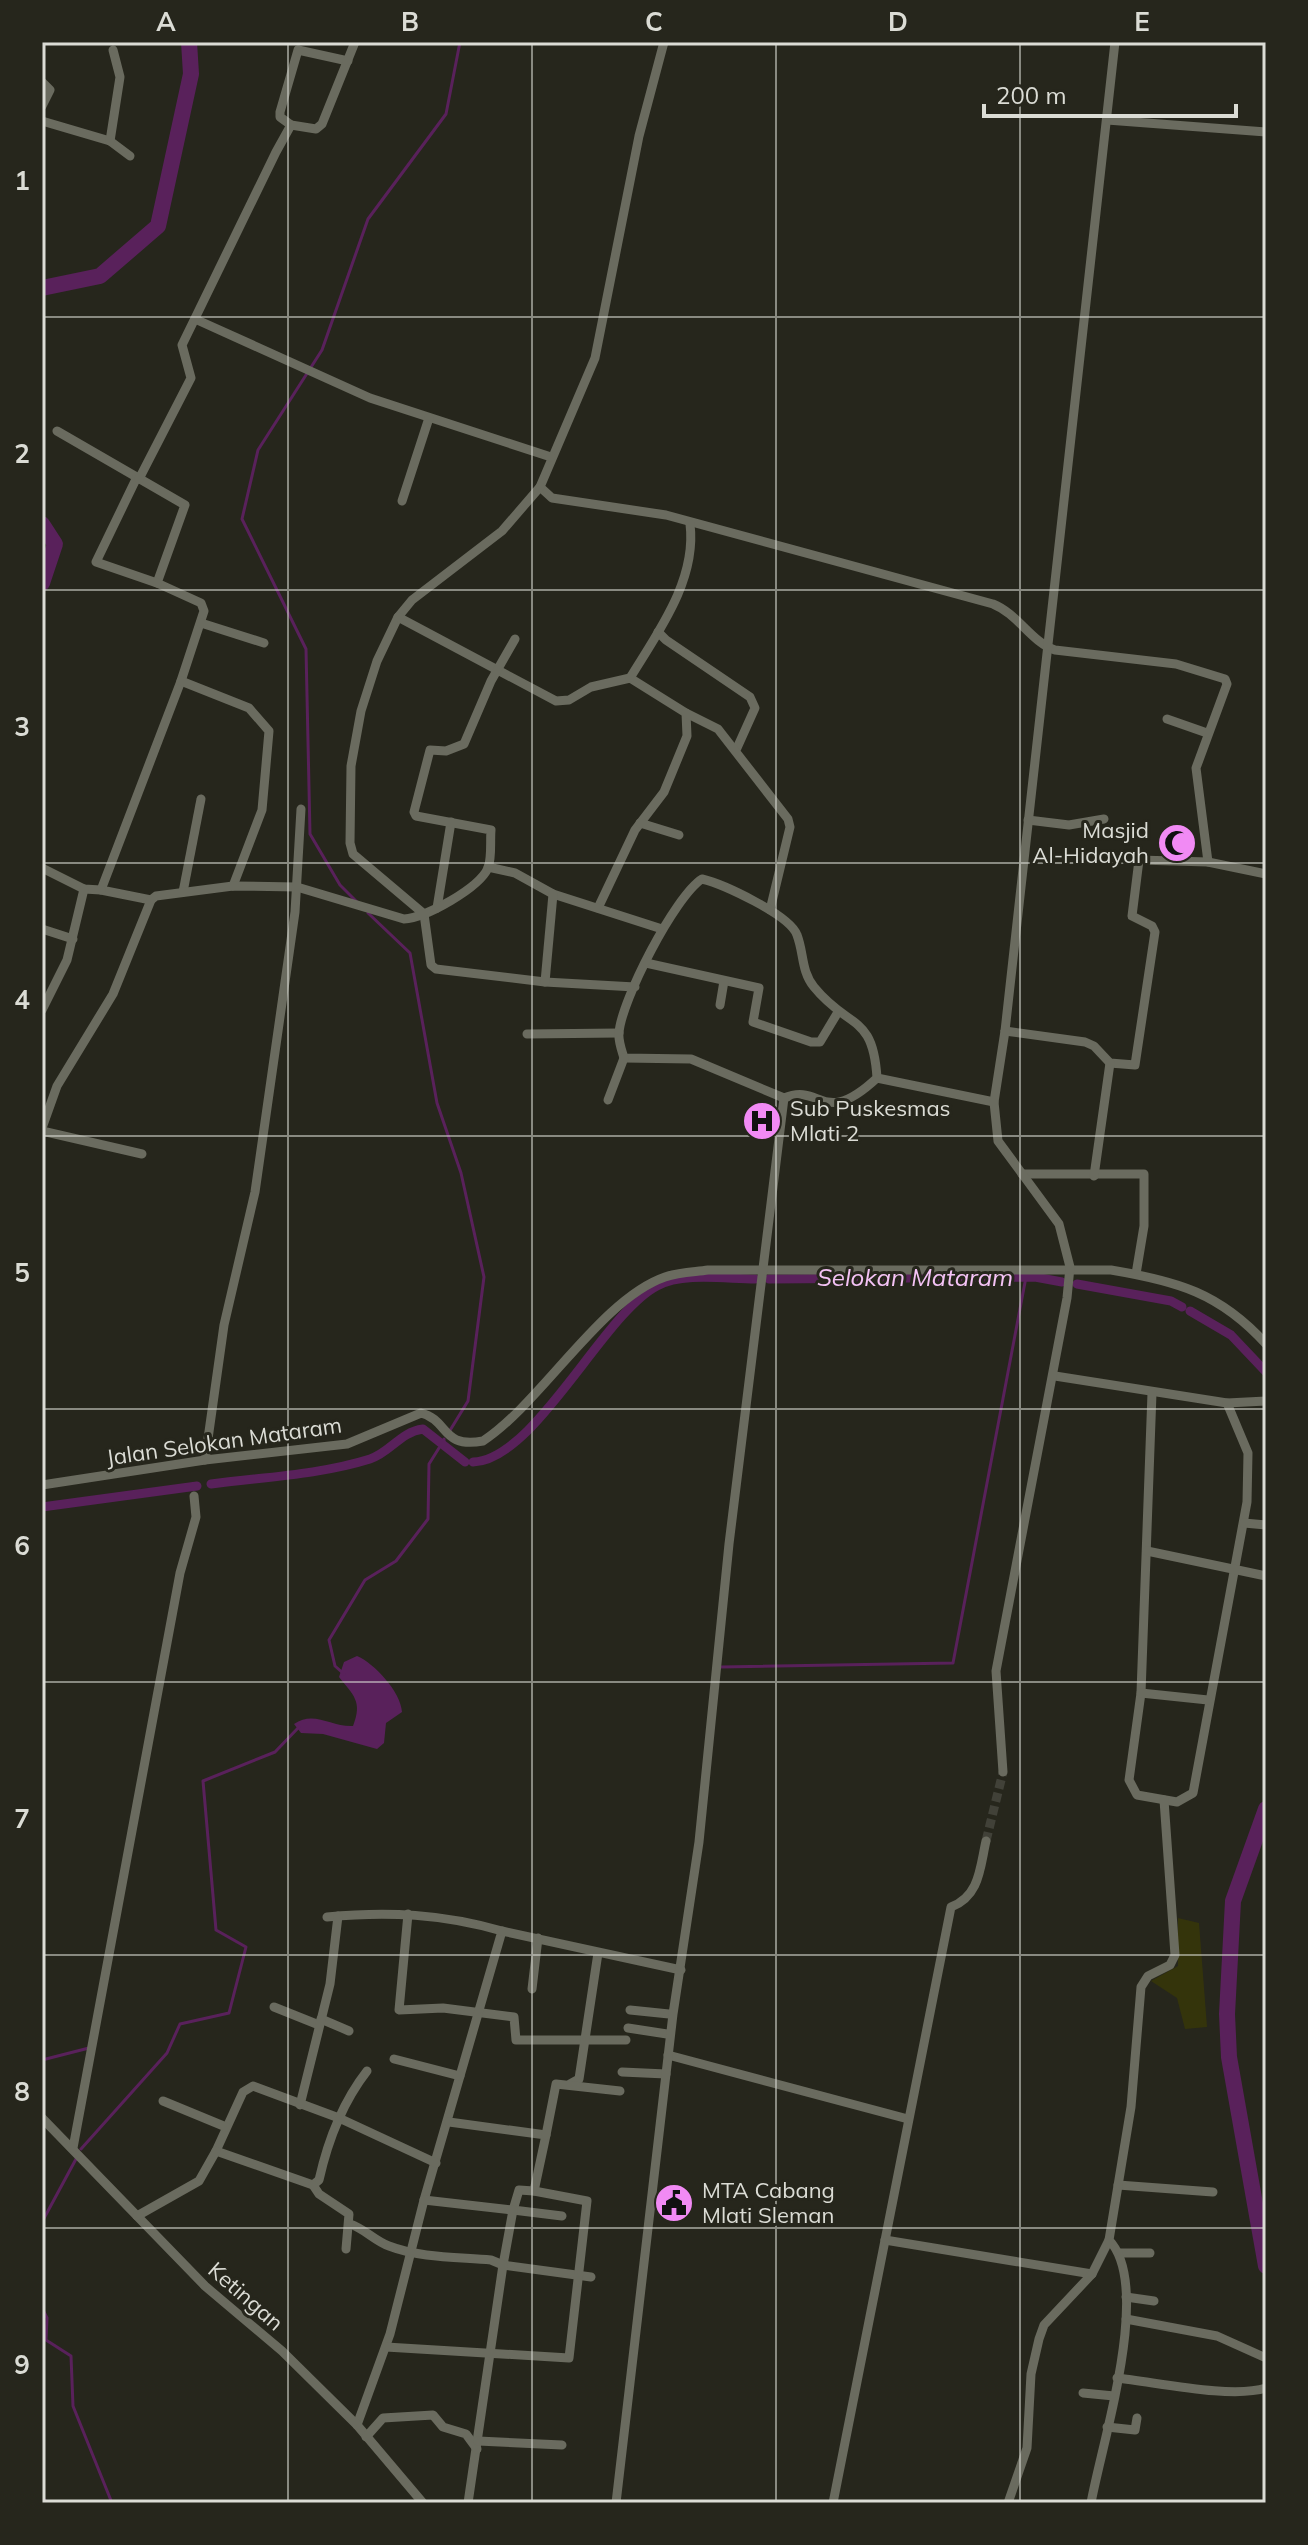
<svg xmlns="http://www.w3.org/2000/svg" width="1308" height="2545" viewBox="0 0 1308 2545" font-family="Mulish,sans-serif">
<rect width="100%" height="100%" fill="#26261c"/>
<!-- green -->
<path fill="#34340b" d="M1178,1918L1199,1923L1207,2027L1185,2029L1177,1998L1151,1981L1178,1966Z"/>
<!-- water -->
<path fill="#59215b" d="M357,1656C374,1663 401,1692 402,1712L386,1723L384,1743L377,1749L323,1734L301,1733L294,1724C314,1710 331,1727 353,1726C363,1701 353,1695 339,1677L344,1662Z"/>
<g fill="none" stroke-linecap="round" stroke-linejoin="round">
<!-- stream -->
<g stroke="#59215b" stroke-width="3">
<path d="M357,902L340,885L310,834L306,649L242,519L258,450L322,350L368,219L446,114L460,42"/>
<path d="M368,913L410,953L437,1103L461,1173L484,1277L468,1401L449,1432"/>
<path d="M444,1441V1439"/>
<path d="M721,1667L953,1663L1026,1277"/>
<path d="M344,1674L335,1666L329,1640L365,1580L396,1561L428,1519L429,1464L439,1448"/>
<path d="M42,2060L89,2048"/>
<path d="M81,2149L167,2053L180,2024L229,2013L246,1947L216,1930L203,1781L275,1752L299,1727"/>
<path d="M42,2222L76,2159"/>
<path d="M42,2308L47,2318L46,2340L71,2356L73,2406L112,2503"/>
<path d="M42,2498L48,2503"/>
</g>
<!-- canal -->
<g stroke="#59215b" stroke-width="9">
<path d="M769,1279L1035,1277L1062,1282"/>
<path d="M1077,1284L1171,1301L1182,1307"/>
<path d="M1190,1311L1231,1335L1266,1372"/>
<path d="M473,1462C535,1460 603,1314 657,1286C683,1272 726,1279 755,1279"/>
<path d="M211,1484C263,1477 319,1475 370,1459C391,1452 400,1432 423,1429L465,1462"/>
<path d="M42,1507L197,1486"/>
</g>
<!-- river -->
<g stroke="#59215b" stroke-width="16">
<path d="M42,288L100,276L158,226L191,74L189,42"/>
<path d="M42,524L55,544L42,583"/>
<path d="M1266,1809L1233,1901L1227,2014L1229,2057L1266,2266"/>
</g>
<!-- minor-tunnel -->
<path stroke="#414138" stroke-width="9" stroke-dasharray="9 4.5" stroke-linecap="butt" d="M986,1841L1003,1772"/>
<!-- minor -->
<g stroke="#6a6b5f" stroke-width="9">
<path d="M664,42L639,136L595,358L540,487L552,498L666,515L993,604C1018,614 1031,642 1055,650L1176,664L1225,679L1227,684L1196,768L1208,862"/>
<path d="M42,82L50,90L42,106"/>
<path d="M1107,120L1266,132"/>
<path d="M42,121L110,141L130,156"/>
<path d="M291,125L280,117V112L298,50L348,61"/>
<path d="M110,141L120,77L113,50"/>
<path d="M195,319L370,398L551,457"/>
<path d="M57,431L185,505L157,583L201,603L204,611L181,681L101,890L151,900"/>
<path d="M137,477L96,562L157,583"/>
<path d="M139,479L191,378L182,345L276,152L291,125L316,129L322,124L355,42"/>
<path d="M540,487L502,531L412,600L398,617L377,661L361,711L351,766L350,843L353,854L424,914L431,965L436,969L545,982L635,987"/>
<path d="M402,501L429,418"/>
<path d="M398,617L556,701L569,700L591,687L630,678L686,713L687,736L664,792L635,830L598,908"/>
<path d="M201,623L264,643"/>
<path d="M658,632L666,640L750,697L755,708L737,748"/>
<path d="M630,678C658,632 697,580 690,524"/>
<path d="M181,681L249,708L269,731L262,810L233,886"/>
<path d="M686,713L718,729L788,819L790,827L770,910"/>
<path d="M1167,719L1207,733"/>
<path d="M1028,820L1069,825L1104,819"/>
<path d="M640,823L679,835"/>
<path d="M488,867L515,873L553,894L662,929"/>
<path d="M42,868L84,889L101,890"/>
<path d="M183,892L201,799"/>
<path d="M437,908L451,822"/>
<path d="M42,929L73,939"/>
<path d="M646,963L759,988L753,1022L811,1042H820L838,1012"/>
<path d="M545,982L553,894"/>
<path d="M720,1005L724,981"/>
<path d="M42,1010L67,960L84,889"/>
<path d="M1005,1031L1085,1042L1094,1046L1110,1063L1135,1065L1155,932L1152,926L1132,916L1139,860L1208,862L1266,874"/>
<path d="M527,1034L619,1033"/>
<path d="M877,1078C822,1129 822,1082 784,1098L691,1059L624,1058C622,1051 618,1041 619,1033C621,1001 675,896 702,879C723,884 790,915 797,935C804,953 801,971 814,987C849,1030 873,1013 877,1078L994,1102"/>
<path d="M608,1100L624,1058"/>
<path d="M42,1128L57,1086L113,994L151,900L156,896L233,886L297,887L404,919C426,918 479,888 488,868C492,858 490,841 491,830L416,816L414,812L430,750L446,751L464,744L491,681L515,639"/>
<path d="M42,1131L142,1154"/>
<path d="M1022,1174H1144V1226L1136,1274"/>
<path d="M1094,1176L1110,1063"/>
<path d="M1055,1376L1227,1403L1266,1401"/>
<path d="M1152,1393L1141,1693L1129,1780L1137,1795L1177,1802L1193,1793L1247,1502L1248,1453L1227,1403"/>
<path d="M205,1460L224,1325L255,1192L295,912L301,809"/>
<path d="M42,1485L205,1460L347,1444L421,1413C449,1420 441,1449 483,1441C541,1403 601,1299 665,1277C679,1272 694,1272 708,1270H1111C1177,1281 1220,1293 1266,1344"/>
<path d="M1244,1523L1266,1525"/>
<path d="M1147,1551L1266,1576"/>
<path d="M1141,1693L1208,1700"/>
<path d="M1003,1772L996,1671L1067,1298L1070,1267L1059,1224L998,1141L994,1102L1005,1031L1115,42"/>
<path d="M408,1914L399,2010L443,2008L514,2017L516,2040H626"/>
<path d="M327,1917C388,1911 443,1914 502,1931L424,2200L390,2334L357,2425"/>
<path d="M502,1931L681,1970"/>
<path d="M532,1989L538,1938"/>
<path d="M274,2007L319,2025"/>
<path d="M630,2010L669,2014"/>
<path d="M321,2019L349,2031"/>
<path d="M628,2028L667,2034"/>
<path d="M668,2055L908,2119"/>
<path d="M394,2059L460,2076"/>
<path d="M367,2071C342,2103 328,2140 319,2180L313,2185L216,2151L243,2092L253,2086L339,2118L436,2163"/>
<path d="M622,2072L666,2074"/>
<path d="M570,2084L579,2079L598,1953"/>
<path d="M163,2101L226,2127"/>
<path d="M300,2105L330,1984L338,1916"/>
<path d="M42,2118L205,2286L282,2351L357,2425L423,2503"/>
<path d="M449,2122L546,2135L534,2191L519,2190L513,2210L562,2216"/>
<path d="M546,2135L556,2084L620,2091"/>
<path d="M73,2148L180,1573L196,1517L194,1496"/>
<path d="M313,2185L319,2194L349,2214L346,2249"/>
<path d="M1118,2185L1213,2192"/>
<path d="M424,2200L513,2210L503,2265L591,2277"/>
<path d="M137,2216L199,2181L216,2151"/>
<path d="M350,2224C365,2229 375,2241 389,2246C420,2258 458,2257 491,2260L503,2265L468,2503"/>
<path d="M885,2240L1092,2274"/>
<path d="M1120,2253H1150"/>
<path d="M1126,2297L1154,2301"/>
<path d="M1126,2319L1217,2336L1266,2358"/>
<path d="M386,2347L569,2358L587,2201L534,2191"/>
<path d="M1117,2378C1156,2382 1231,2399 1266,2388"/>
<path d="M1083,2393L1114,2396"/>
<path d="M1107,2427L1135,2430L1137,2418"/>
<path d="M366,2437L383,2418L433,2415L443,2427L466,2434L477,2449"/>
<path d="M478,2441L562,2445"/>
<path d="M616,2503L673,2014L699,1842L729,1544L784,1098"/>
<path d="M833,2503L951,1907C980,1896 980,1867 986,1841"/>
<path d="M1008,2503L1027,2448L1031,2374L1039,2339L1044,2325L1092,2274L1109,2240"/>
<path d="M1091,2503C1102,2442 1153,2286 1109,2240L1131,2107L1141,1987L1148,1976L1170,1965L1175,1955L1164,1800"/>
</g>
</g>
<!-- grid -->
<path fill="none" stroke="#dbdcd5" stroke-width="2" stroke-opacity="0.55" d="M288,42V2503M532,42V2503M776,42V2503M1020,42V2503M42,317H1266M42,590H1266M42,863H1266M42,1136H1266M42,1409H1266M42,1682H1266M42,1955H1266M42,2228H1266"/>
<!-- icons -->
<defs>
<symbol id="mosque-disc" viewBox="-11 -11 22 22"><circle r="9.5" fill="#f18af4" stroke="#26261c"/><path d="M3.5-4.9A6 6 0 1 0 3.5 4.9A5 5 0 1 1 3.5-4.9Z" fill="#111"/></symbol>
<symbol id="hospital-disc" viewBox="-11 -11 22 22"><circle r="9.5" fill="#f18af4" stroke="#26261c"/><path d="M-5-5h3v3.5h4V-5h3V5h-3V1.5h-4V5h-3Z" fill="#111"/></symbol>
<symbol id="civic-disc" viewBox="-11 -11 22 22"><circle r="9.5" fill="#f18af4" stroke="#26261c"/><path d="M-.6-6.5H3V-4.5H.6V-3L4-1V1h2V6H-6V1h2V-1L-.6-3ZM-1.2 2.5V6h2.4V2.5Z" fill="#111"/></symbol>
</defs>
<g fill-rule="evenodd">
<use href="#mosque-disc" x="1155" y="821" width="44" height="44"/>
<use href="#hospital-disc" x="740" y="1099" width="44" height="44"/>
<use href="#civic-disc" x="652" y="2181" width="44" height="44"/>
</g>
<g text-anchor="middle" stroke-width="6" stroke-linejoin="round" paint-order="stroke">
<!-- poi labels -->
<g font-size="22" fill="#dbdcd5" stroke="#26261c" text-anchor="start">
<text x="1149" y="838" text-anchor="end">Masjid<tspan x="1149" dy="25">Al-Hidayah</tspan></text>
<text x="790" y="1116">Sub Puskesmas<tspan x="790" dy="25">Mlati 2</tspan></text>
<text x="702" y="2198">MTA Cabang<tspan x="702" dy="25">Mlati Sleman</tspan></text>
</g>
<!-- street labels -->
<g font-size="22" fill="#dbdcd5" stroke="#26261c">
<text transform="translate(224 1441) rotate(-8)" y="8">Jalan Selokan Mataram</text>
<text transform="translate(246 2296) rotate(41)" y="8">Ketingan</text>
</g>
<!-- water labels -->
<g font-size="24" font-style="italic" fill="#f5c3f6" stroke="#26261c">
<text x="915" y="1286">Selokan Mataram</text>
</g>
</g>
<!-- border -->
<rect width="1308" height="2545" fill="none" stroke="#26261c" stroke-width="88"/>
<!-- scale -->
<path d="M984 104v12h252v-12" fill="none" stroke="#dbdcd5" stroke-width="4"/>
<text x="996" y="104" font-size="24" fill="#dbdcd5" stroke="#26261c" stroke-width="6" paint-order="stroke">200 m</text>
<rect x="44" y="44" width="1220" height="2457" fill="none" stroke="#dbdcd5" stroke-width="3"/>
<g font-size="26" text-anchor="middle" font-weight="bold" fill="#dbdcd5">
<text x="166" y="31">A</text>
<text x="410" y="31">B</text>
<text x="654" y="31">C</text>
<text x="898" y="31">D</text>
<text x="1142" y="31">E</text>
<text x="22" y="190">1</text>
<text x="22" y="463">2</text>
<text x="22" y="736">3</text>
<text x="22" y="1009">4</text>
<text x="22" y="1282">5</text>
<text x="22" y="1555">6</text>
<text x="22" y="1828">7</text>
<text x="22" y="2101">8</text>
<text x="22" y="2374">9</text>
</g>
</svg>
